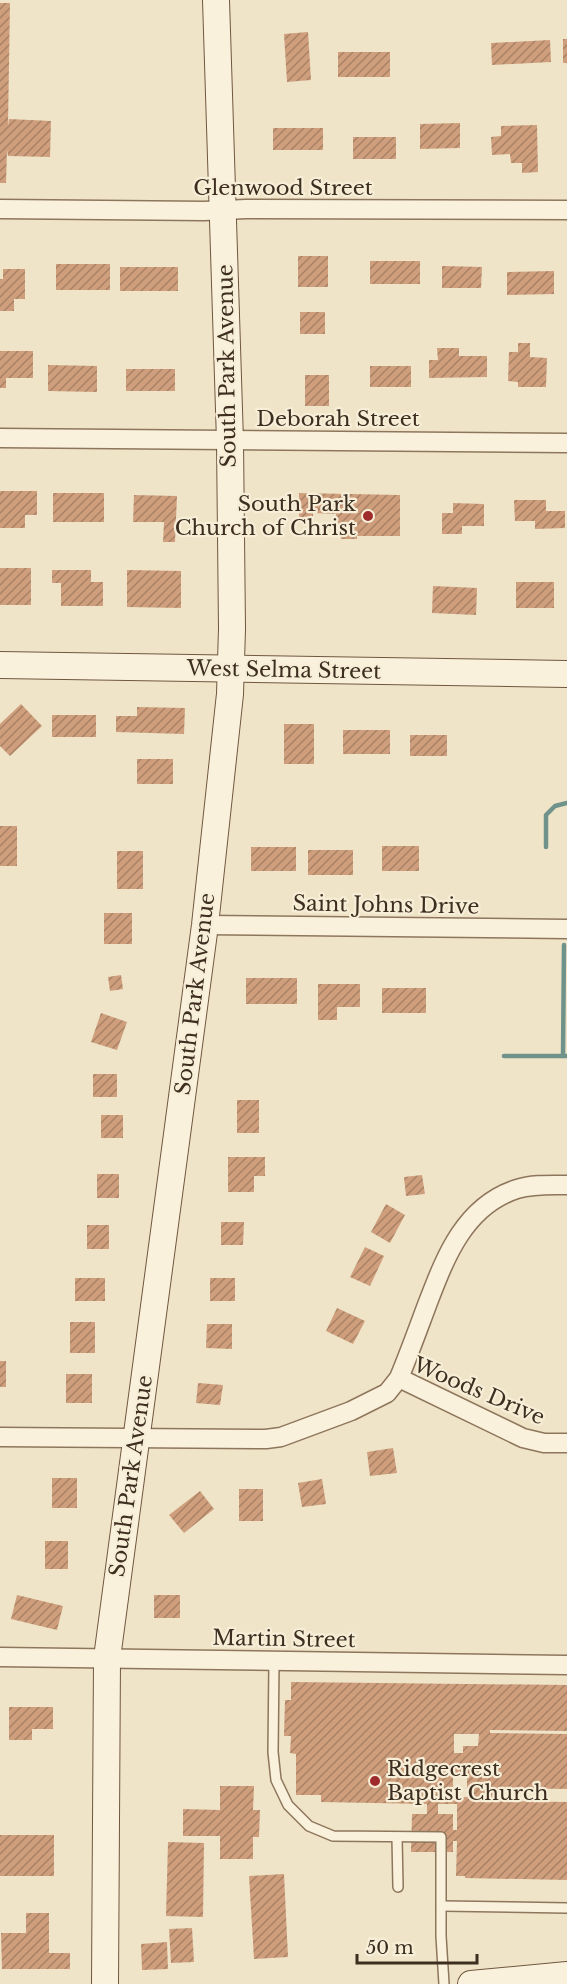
<svg xmlns="http://www.w3.org/2000/svg" width="567" height="1984" viewBox="0 0 567 1984" font-family="'Libre Baskerville',serif">
<defs>
<pattern id="building-hatch" width="6" height="6" patternUnits="userSpaceOnUse" patternTransform="scale(1.5)"><rect width="6" height="6" fill="#cf9f7d"/><path d="M-1 1l2-2M0 6l6-6M5 7l2-2" fill="none" stroke="#a98266"/></pattern>
</defs>
<rect width="100%" height="100%" fill="#f0e4c8"/>
<g fill="none" stroke-linecap="round" stroke-linejoin="round">
<!-- stream -->
<g stroke="#6f938a" stroke-width="4.5">
<path d="M546,847V815L555,806L567,803"/>
<path d="M504,1056H567"/>
<path d="M563,1056L564,945"/>
</g>
</g>
<!-- building -->
<g fill="url(#building-hatch)" fill-rule="evenodd">
<path d="M0,3H10L8,126L9,119L51,121L50,157L8,156L7,150L6,183H0Z"/>
<path d="M308,32L311,80L287,82L284,34Z"/>
<rect x="563" y="39" width="4" height="24"/>
<path d="M550,40L551,62L492,65L491,43Z"/>
<rect x="338" y="52" width="52" height="25"/>
<path d="M460,123V148L420,149V124Z"/>
<path d="M537,125L538,172L522,173V163H511L510,154L492,155L491,137L501,136V126Z"/>
<rect x="273" y="128" width="50" height="22"/>
<rect x="353" y="137" width="43" height="22"/>
<rect x="298" y="256" width="30" height="31"/>
<rect x="370" y="261" width="50" height="23"/>
<rect x="56" y="264" width="54" height="26"/>
<path d="M442,266L482,267L481,288H442Z"/>
<rect x="120" y="267" width="58" height="24"/>
<path d="M3,269H25V299H14V311H0V279H3Z"/>
<path d="M554,271V294L507,295V272Z"/>
<rect x="300" y="312" width="25" height="22"/>
<path d="M518,343H530V357L547,358L546,387H518V382L508,381L509,352H518Z"/>
<path d="M437,348H459V356H487V377L429,378V360H438Z"/>
<path d="M0,351H33V378H6V388H0Z"/>
<path d="M48,365L97,366V392L48,391Z"/>
<rect x="370" y="366" width="41" height="21"/>
<rect x="126" y="369" width="49" height="22"/>
<rect x="305" y="375" width="24" height="31"/>
<path d="M0,491H37V515H25V528H0Z"/>
<rect x="53" y="493" width="51" height="29"/>
<path d="M299,493L400,495V536H357V539H341V536H336V514L313,513V518H299Z"/>
<path d="M134,495L177,496L175,542H163L164,522H133Z"/>
<path d="M514,500H546V511H565V528L535,529V521H515Z"/>
<path d="M453,503L484,504V526H462V534H442V513H453Z"/>
<rect x="0" y="568" width="31" height="37"/>
<path d="M52,570H91V582H103V606H61V583H52Z"/>
<path d="M127,570L181,571V608L127,607Z"/>
<rect x="516" y="582" width="38" height="26"/>
<path d="M433,586L477,588L476,615L432,613Z"/>
<path d="M21,704L42,726L10,756L0,746V724Z"/>
<path d="M137,707L185,708L184,734L116,732V716H137Z"/>
<rect x="52" y="715" width="44" height="22"/>
<rect x="284" y="724" width="30" height="40"/>
<rect x="343" y="730" width="47" height="24"/>
<rect x="410" y="735" width="37" height="21"/>
<rect x="137" y="759" width="36" height="25"/>
<rect x="0" y="826" width="17" height="40"/>
<rect x="382" y="846" width="37" height="25"/>
<rect x="251" y="847" width="45" height="24"/>
<rect x="308" y="850" width="45" height="25"/>
<rect x="117" y="851" width="26" height="38"/>
<rect x="104" y="913" width="28" height="31"/>
<path d="M121,975L123,989L110,991L108,977Z"/>
<rect x="246" y="978" width="51" height="26"/>
<path d="M318,984H360V1007H337V1020H318Z"/>
<rect x="382" y="988" width="44" height="25"/>
<path d="M101,1013L127,1022L117,1050L91,1042Z"/>
<rect x="93" y="1074" width="24" height="23"/>
<rect x="237" y="1100" width="22" height="33"/>
<rect x="101" y="1115" width="22" height="23"/>
<path d="M228,1157H265V1176H254V1192H228Z"/>
<rect x="97" y="1174" width="22" height="24"/>
<path d="M422,1175L425,1194L406,1196L404,1177Z"/>
<path d="M386,1204L405,1215L390,1243L371,1232Z"/>
<path d="M221,1222H244L243,1245H221Z"/>
<rect x="87" y="1225" width="22" height="24"/>
<path d="M365,1247L384,1256L370,1286L350,1277Z"/>
<rect x="75" y="1278" width="30" height="23"/>
<rect x="210" y="1278" width="25" height="23"/>
<path d="M337,1308L365,1321L353,1344L326,1331Z"/>
<rect x="70" y="1322" width="25" height="31"/>
<path d="M207,1324H232V1349L206,1348Z"/>
<rect x="0" y="1361" width="6" height="26"/>
<rect x="66" y="1374" width="26" height="29"/>
<path d="M198,1383L223,1385L220,1405L196,1403Z"/>
<path d="M393,1448L397,1473L370,1476L367,1452Z"/>
<rect x="52" y="1478" width="25" height="30"/>
<path d="M322,1479L326,1504L302,1507L298,1483Z"/>
<rect x="239" y="1489" width="24" height="32"/>
<path d="M200,1491L214,1509L184,1533L169,1515Z"/>
<rect x="45" y="1541" width="23" height="28"/>
<path d="M17,1595L63,1606L57,1630L11,1619Z"/>
<rect x="154" y="1595" width="26" height="23"/>
<path d="M291,1682L567,1685V1731L490,1730V1733L567,1734V1789L503,1788V1801L567,1802V1880L465,1878V1876H456L457,1841H453V1852H411L412,1814H427V1804L321,1802V1795H296V1754L290,1753L291,1736H284L285,1700H291ZM454,1734H479L478,1746H463V1753H454ZM453,1773L467,1774V1797H453ZM438,1804H457V1830H453V1814H438Z"/>
<path d="M9,1707H53V1729H32V1740H9Z"/>
<path d="M220,1786H254L253,1810H260L259,1837H253V1859H220V1836H183V1809L220,1810Z"/>
<rect x="0" y="1835" width="54" height="41"/>
<path d="M168,1842L204,1843L203,1917L166,1916Z"/>
<path d="M284,1874L288,1957L254,1959L249,1876Z"/>
<path d="M26,1913H49V1953H70V1969H2L1,1933H26Z"/>
<path d="M192,1928L194,1962L171,1963L169,1929Z"/>
<path d="M167,1942L168,1969L142,1970L141,1944Z"/>
</g>
<g fill="none" stroke-linecap="round" stroke-linejoin="round">
<defs>
<g id="lane">
<path d="M274,1662L273,1752L276,1780L288,1805L309,1826L333,1836L441,1837V1936L444,1984"/>
<path d="M397,1837L398,1887"/>
<path d="M442,1906L567,1908"/>
</g>
<g id="street">
<path d="M0,209L204,211L246,209L567,210"/>
<path d="M0,438L567,443"/>
<path d="M205,925L567,929"/>
<path d="M399,1378L523,1438L544,1443H567"/>
<path d="M0,1437L266,1439L281,1437L351,1411L387,1393L399,1378C409,1354 418,1329 427,1305C445,1258 464,1206 517,1189C533,1184 550,1185 567,1185"/>
<path d="M0,1657L567,1665"/>
</g>
<g id="secondary">
<path d="M0,665L567,674"/>
<path d="M105,1984L107,1658L205,925L230,694L232,629L230,441L216,0"/>
<path d="M471,1984L567,1975"/>
</g>
</defs>
<!-- lane casing -->
<use href="#lane" stroke="#8d765c" stroke-width="12"/>
<!-- street casing -->
<use href="#street" stroke="#8d765c" stroke-width="21"/>
<!-- secondary casing -->
<use href="#secondary" stroke="#6f573f" stroke-width="28"/>
<!-- lane -->
<use href="#lane" stroke="#faf1dc" stroke-width="9"/>
<!-- street -->
<use href="#street" stroke="#faf1dc" stroke-width="18"/>
<!-- secondary -->
<use href="#secondary" stroke="#faf1dc" stroke-width="26"/>
</g>
<!-- markers -->
<g fill="#9e2a2b" stroke="#f7eed8" stroke-width="2">
<circle cx="368" cy="516" r="6"/>
<circle cx="375" cy="1781" r="6"/>
</g>
<g text-anchor="middle" stroke-width="4.5" stroke-linejoin="round" paint-order="stroke">
<!-- street labels -->
<g font-size="21" fill="#3d2e20" stroke="#f7eed8">
<text x="283" y="195">Glenwood Street</text>
<text transform="translate(227 366) rotate(-91)" y="7">South Park Avenue</text>
<text x="338" y="426">Deborah Street</text>
<text transform="translate(284 670) rotate(1)" y="7">West Selma Street</text>
<text transform="translate(386 905) rotate(1)" y="7">Saint Johns Drive</text>
<text transform="translate(195 994) rotate(-83)" y="7">South Park Avenue</text>
<text transform="translate(479 1391) rotate(23)" y="7">Woods Drive</text>
<text transform="translate(131 1476) rotate(-82)" y="7">South Park Avenue</text>
<text transform="translate(284 1639) rotate(1)" y="7">Martin Street</text>
</g>
<!-- poi labels -->
<g font-size="21" fill="#3d2e20" stroke="#f7eed8" text-anchor="end">
<text x="356" y="511">South Park<tspan x="356" dy="24">Church of Christ</tspan></text>
<text x="387" y="1776" text-anchor="start">Ridgecrest<tspan x="387" dy="24">Baptist Church</tspan></text>
</g>
</g>
<!-- scale -->
<path d="M357 1954v9h120v-9" fill="none" stroke="#3d2e20" stroke-width="3"/>
<text x="366" y="1954" font-size="18" fill="#3d2e20" stroke="#f7eed8" stroke-width="4.5" paint-order="stroke">50 m</text>
</svg>
